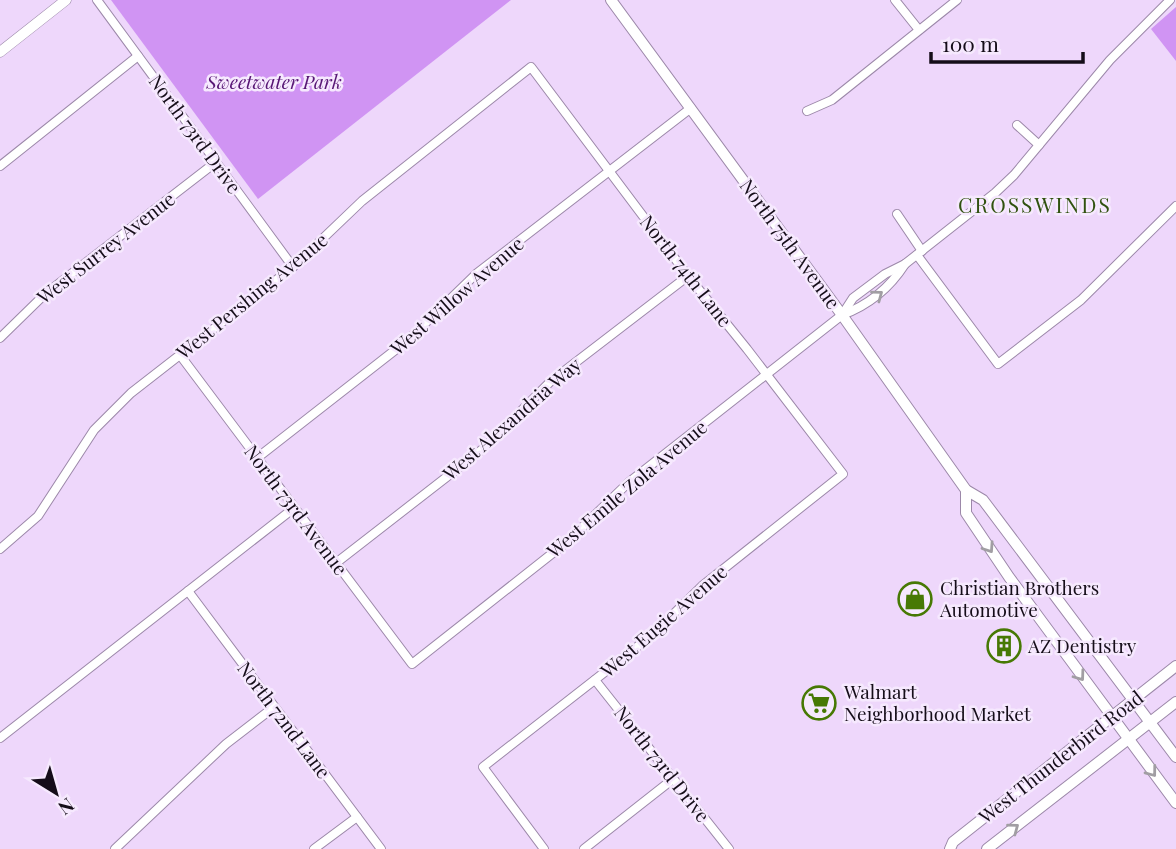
<svg xmlns="http://www.w3.org/2000/svg" width="1176" height="849" viewBox="0 0 1176 849" font-family="'Playfair Display',serif">
<rect width="100%" height="100%" fill="#eed7fb"/>
<!-- green -->
<g fill="#d094f3">
<path d="M111,0H511L258,199Z"/>
<path d="M1176,7V61L1151,29Z"/>
</g>
<g fill="none" stroke-linecap="round" stroke-linejoin="round">
<defs>
<g id="minor">
<path d="M97,0L293,267"/>
<path d="M895,0L919,30"/>
<path d="M807,111L832,100L957,0"/>
<path d="M1017,125L1039,145"/>
<path d="M0,166L138,56"/>
<path d="M897,214L922,251"/>
<path d="M917,255L998,364L1081,300L1176,206"/>
<path d="M842,315L853,298L885,274L905,264L995,193L1014,175L1110,60L1170,0"/>
<path d="M0,338L44,295L216,162"/>
<path d="M180,355L412,664L568,541L628,483L842,315C869,305 889,289 905,264"/>
<path d="M257,458L408,340L476,274L691,108"/>
<path d="M0,549L38,516L94,430L131,393L293,267L362,201L531,67L688,276L747,349L843,474L702,586L651,636L483,767L544,849"/>
<path d="M336,563L484,448L550,382L688,276"/>
<path d="M188,591L381,849"/>
<path d="M595,680L729,849"/>
<path d="M0,738L294,508"/>
<path d="M115,849L226,744L274,707"/>
<path d="M314,849L357,817"/>
<path d="M584,849L673,779"/>
</g>
<path id="tertiary" d="M0,52L66,0"/>
<g id="secondary">
<path d="M611,0L842,315L966,490L983,500L1176,757"/>
<path d="M966,490V513L1009,577L1176,803"/>
<path d="M950,849L953,842L1176,666"/>
<path d="M987,849L1176,702"/>
</g>
</defs>
<!-- minor casing -->
<use href="#minor" stroke="#9c88a9" stroke-width="10"/>
<!-- tertiary casing -->
<use href="#tertiary" stroke="#9c88a9" stroke-width="11"/>
<!-- secondary casing -->
<use href="#secondary" stroke="#9c88a9" stroke-width="12"/>
<!-- minor -->
<use href="#minor" stroke="#fff" stroke-width="8"/>
<!-- tertiary -->
<use href="#tertiary" stroke="#fff" stroke-width="10"/>
<!-- secondary -->
<use href="#secondary" stroke="#fff" stroke-width="10"/>
</g>
<!-- one-way arrows -->
<defs><path id="oneway-chevron" d="M-2-3.5L2.5 0L-2 3.5" fill="none" stroke-width="1.6" stroke-linecap="round" stroke-linejoin="round" transform="scale(1.75)"/></defs>
<g stroke="#a19ea3">
<use href="#oneway-chevron" transform="translate(878 295) rotate(-37)"/>
<use href="#oneway-chevron" transform="translate(989 548) rotate(56)"/>
<use href="#oneway-chevron" transform="translate(1080 676) rotate(54)"/>
<use href="#oneway-chevron" transform="translate(1152 772) rotate(53)"/>
<use href="#oneway-chevron" transform="translate(1014 828) rotate(-37)"/>
</g>
<!-- icons -->
<defs>
<symbol id="shop-ring" viewBox="-11 -11 22 22"><circle r="9.5" fill="#f6e9fe" stroke="#477904" stroke-width="1.5"/><path d="M-5-2.5h2.3a2.7 3.5 0 0 1 5.4 0H5L5.5 6h-11ZM-1.5-2.5h3a1.5 2.3 0 0 0-3 0Z" fill="#477904"/></symbol>
<symbol id="building-ring" viewBox="-11 -11 22 22"><circle r="9.5" fill="#f6e9fe" stroke="#477904" stroke-width="1.5"/><path d="M-4-6H4V6H1V3H-1V6H-4ZM-2.5-4.3h1.7v1.8h-1.7ZM.8-4.3h1.7v1.8H.8ZM-2.5-1h1.7V.8h-1.7ZM.8-1h1.7V.8H.8Z" fill="#477904"/></symbol>
<symbol id="supermarket-ring" viewBox="-11 -11 22 22"><circle r="9.5" fill="#f6e9fe" stroke="#477904" stroke-width="1.5"/><path d="M-6-5.5h2.5l.6 2H6L4.5 2H-2.5L-4.4-4H-6ZM-1.5 3.2a1.3 1.3 0 1 0 .1 0ZM3 3.2a1.3 1.3 0 1 0 .1 0Z" fill="#477904"/></symbol>
</defs>
<g fill-rule="evenodd">
<use href="#shop-ring" x="896" y="580" width="38" height="38"/>
<use href="#building-ring" x="985" y="627" width="38" height="38"/>
<use href="#supermarket-ring" x="800" y="684" width="38" height="38"/>
</g>
<g text-anchor="middle" stroke-width="5" stroke-linejoin="round" paint-order="stroke">
<!-- park labels -->
<g font-size="19" font-style="italic" fill="#571675" stroke="#f6e9fe">
<text x="274" y="89">Sweetwater Park</text>
</g>
<!-- street labels -->
<g font-size="19" fill="#150d19" stroke="#f6e9fe">
<text transform="translate(195 134) rotate(54)" y="7">North 73rd Drive</text>
<text transform="translate(790 244) rotate(54)" y="7">North 75th Avenue</text>
<text transform="translate(106 248) rotate(-38)" y="7">West Surrey Avenue</text>
<text transform="translate(686 271) rotate(52)" y="7">North 74th Lane</text>
<text transform="translate(252 296) rotate(-39)" y="7">West Pershing Avenue</text>
<text transform="translate(457 296) rotate(-41)" y="7">West Willow Avenue</text>
<text transform="translate(512 419) rotate(-41)" y="7">West Alexandria Way</text>
<text transform="translate(627 489) rotate(-40)" y="7">West Emile Zola Avenue</text>
<text transform="translate(296 510) rotate(53)" y="7">North 73rd Avenue</text>
<text transform="translate(664 621) rotate(-41)" y="7">West Eugie Avenue</text>
<text transform="translate(284 720) rotate(53)" y="7">North 72nd Lane</text>
<text transform="translate(1061 757) rotate(-38)" y="7">West Thunderbird Road</text>
<text transform="translate(662 764) rotate(52)" y="7">North 73rd Drive</text>
</g>
<!-- poi labels -->
<g font-size="19" fill="#150d19" stroke="#f6e9fe" text-anchor="start">
<text x="940" y="595">Christian Brothers<tspan x="940" dy="22">Automotive</tspan></text>
<text x="1028" y="653">AZ Dentistry</text>
<text x="844" y="699">Walmart<tspan x="844" dy="22">Neighborhood Market</tspan></text>
</g>
<!-- neighbourhood labels -->
<g font-size="21" letter-spacing="2" fill="#315210" stroke="#f6e9fe">
<text x="1035" y="213">CROSSWINDS</text>
</g>
</g>
<!-- north arrow -->
<g transform="translate(56 793) rotate(143)" stroke="#f6e9fe" stroke-width="5" paint-order="stroke">
<path d="M0-5L12 26L0 18L-12 26Z" fill="#150d19"/>
<text y="-10" font-size="19" font-weight="bold" text-anchor="middle" fill="#150d19">N</text>
</g>
<!-- scale -->
<path d="M931 52v10h152v-10" fill="none" stroke="#150d19" stroke-width="3.5"/>
<text x="942" y="52" font-size="21" fill="#150d19" stroke="#f6e9fe" stroke-width="5" paint-order="stroke">100 m</text>
</svg>
